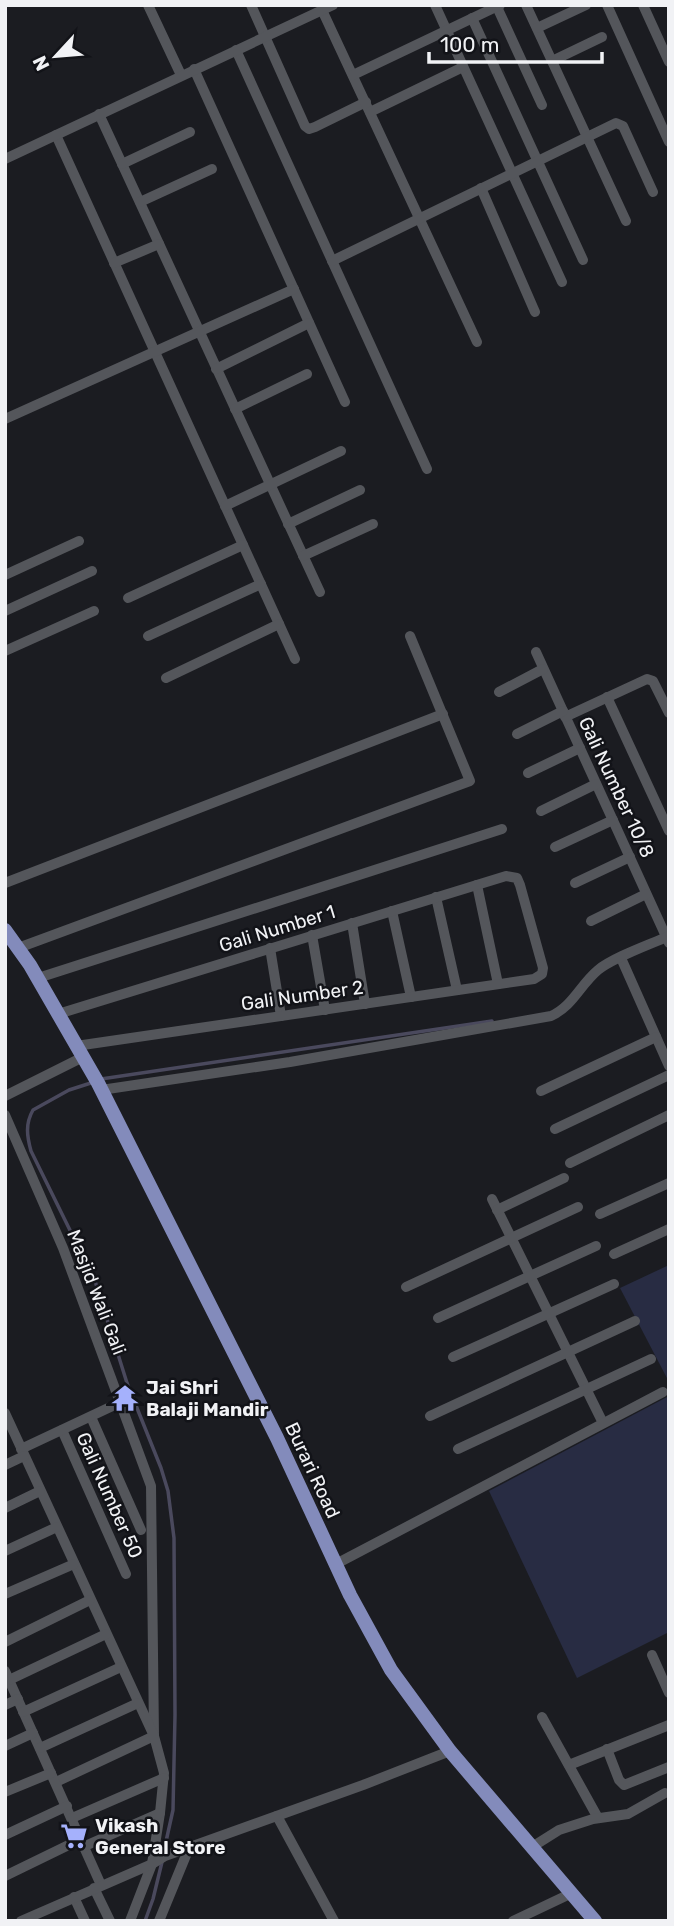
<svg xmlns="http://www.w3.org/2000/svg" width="674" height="1926" viewBox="0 0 674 1926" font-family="Rubik,sans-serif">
<rect width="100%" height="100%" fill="#1b1c21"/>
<!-- green -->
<g fill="#282c43">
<path d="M669,1265V1382L620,1288Z"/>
<path d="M669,1396V1632L577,1678L489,1491Z"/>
</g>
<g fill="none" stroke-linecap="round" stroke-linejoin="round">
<!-- stream -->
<g stroke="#4a495d" stroke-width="3.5">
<path d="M101,1079L492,1021"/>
<path d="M94,1082L69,1090L33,1110C25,1124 27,1136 31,1151L95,1281L127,1383L161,1468L168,1491L174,1538L175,1715L173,1810L163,1855"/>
<path d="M145,1921L153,1899L162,1862"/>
</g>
<!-- minor -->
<g stroke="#54565b" stroke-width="10">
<path d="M148,5L181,75"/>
<path d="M251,5L305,126L309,129L315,127L366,102"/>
<path d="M435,5L562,282"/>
<path d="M526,5L626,221"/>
<path d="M607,5L669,142"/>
<path d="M643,5L669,62"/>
<path d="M497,7L542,105"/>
<path d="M322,10L477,342"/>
<path d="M472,18L583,260"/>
<path d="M537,28L586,5"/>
<path d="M236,50L427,469"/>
<path d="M552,61L602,37"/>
<path d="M194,69L345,402"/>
<path d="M353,75L500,5"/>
<path d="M370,112L463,67"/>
<path d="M99,114L320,592"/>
<path d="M56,135L295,659"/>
<path d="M5,159L333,5"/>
<path d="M122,164L190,132"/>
<path d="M481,188L535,312"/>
<path d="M140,202L212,169"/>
<path d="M332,261L616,123L623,126L653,192"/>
<path d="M114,263L159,244"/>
<path d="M216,369L309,323"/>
<path d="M235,409L307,374"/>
<path d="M5,419L294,289"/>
<path d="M225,506L341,451"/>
<path d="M288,524L360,490"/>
<path d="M303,556L373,524"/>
<path d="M5,575L79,541"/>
<path d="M128,598L243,545"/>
<path d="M5,611L92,571"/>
<path d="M148,636L261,584"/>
<path d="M5,651L94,611"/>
<path d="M536,652L669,943"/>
<path d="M166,678L279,624"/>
<path d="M499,692L543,669"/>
<path d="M607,697L669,831"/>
<path d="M565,717L647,679L653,681L669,713"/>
<path d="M517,734L563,711"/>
<path d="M528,773L580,748"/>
<path d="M541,811L596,784"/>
<path d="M555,847L613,820"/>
<path d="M5,883L443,714"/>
<path d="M575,883L630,857"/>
<path d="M477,885L498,984"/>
<path d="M436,897L457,990"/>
<path d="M392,911L411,997"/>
<path d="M591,921L646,894"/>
<path d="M352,923L365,1004"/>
<path d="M312,935L325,1010"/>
<path d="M18,948L470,781L410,636"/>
<path d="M270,948L281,1016"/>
<path d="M621,958L669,1066"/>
<path d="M38,978L502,829"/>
<path d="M58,1014L506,876L517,878L520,885L543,968L542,974L534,979L76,1046"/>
<path d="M101,1090L290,1062L551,1016C573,1006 580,985 598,970C614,957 649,945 669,936"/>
<path d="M541,1091L656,1037"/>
<path d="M5,1096L83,1057"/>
<path d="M5,1115L63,1248L151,1486L154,1736L56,1782"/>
<path d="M555,1129L669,1075"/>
<path d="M570,1163L669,1115"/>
<path d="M492,1199L603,1423"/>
<path d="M497,1210L564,1178"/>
<path d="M600,1214L669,1183"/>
<path d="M614,1254L669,1229"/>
<path d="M406,1287L578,1207"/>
<path d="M438,1318L596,1246"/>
<path d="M453,1357L614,1284"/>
<path d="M5,1413L154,1736L164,1773L160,1813L152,1864L130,1921"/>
<path d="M430,1416L635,1321"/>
<path d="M91,1417L141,1530"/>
<path d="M62,1430L126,1574"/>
<path d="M21,1449L121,1402"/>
<path d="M458,1449L651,1359"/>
<path d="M5,1465L24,1456"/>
<path d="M5,1508L40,1491"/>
<path d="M5,1551L57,1527"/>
<path d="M336,1564L663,1392"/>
<path d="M5,1594L74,1564"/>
<path d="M5,1642L90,1600"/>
<path d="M652,1655L669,1693"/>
<path d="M5,1671L101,1885"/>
<path d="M9,1680L106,1634"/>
<path d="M5,1705L18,1699"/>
<path d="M23,1712L121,1667"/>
<path d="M542,1717L598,1818"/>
<path d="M5,1746L33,1733"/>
<path d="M40,1748L138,1703"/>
<path d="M607,1749L619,1780L624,1785L669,1767"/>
<path d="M569,1765L669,1725"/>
<path d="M5,1792L51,1773"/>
<path d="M277,1816L334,1921"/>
<path d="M72,1818L164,1778"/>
<path d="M5,1835L67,1806"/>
<path d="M85,1846L160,1813"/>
<path d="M532,1847L559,1830L593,1819L628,1814L665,1793"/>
<path d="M5,1876L81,1839"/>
<path d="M94,1888L110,1921"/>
<path d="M74,1897L85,1921"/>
<path d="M21,1921L152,1864L165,1856L363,1785L450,1751"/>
<path d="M159,1921L189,1848"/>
<path d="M513,1921L572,1893"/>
</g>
<!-- major -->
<path stroke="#838bbb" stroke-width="14" d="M5,930L30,965L98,1083L277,1438L350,1595L391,1670L450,1751L595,1921"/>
</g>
<!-- icons -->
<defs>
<symbol id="temple-bare" viewBox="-9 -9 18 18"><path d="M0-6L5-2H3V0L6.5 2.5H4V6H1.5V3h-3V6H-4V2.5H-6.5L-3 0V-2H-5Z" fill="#a5b1fc" stroke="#121318" stroke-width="2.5" paint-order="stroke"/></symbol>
<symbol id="supermarket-bare" viewBox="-9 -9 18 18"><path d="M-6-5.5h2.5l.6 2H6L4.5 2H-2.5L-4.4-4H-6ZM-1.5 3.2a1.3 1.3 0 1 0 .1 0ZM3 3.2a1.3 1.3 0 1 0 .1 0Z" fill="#a5b1fc" stroke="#121318" stroke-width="2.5" paint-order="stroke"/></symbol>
</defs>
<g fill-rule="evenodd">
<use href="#temple-bare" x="106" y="1379" width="38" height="38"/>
<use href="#supermarket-bare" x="55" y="1817" width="38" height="38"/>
</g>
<g text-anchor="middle" stroke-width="5" stroke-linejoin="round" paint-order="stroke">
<!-- street labels -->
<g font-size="19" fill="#f1f2f5" stroke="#121318">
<text transform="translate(617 787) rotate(65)" y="7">Gali Number 10/8</text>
<text transform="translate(277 928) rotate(-17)" y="7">Gali Number 1</text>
<text transform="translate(302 995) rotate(-8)" y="7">Gali Number 2</text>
<text transform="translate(97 1292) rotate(69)" y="7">Masjid Wali Gali</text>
<text transform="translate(313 1470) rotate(65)" y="7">Burari Road</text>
<text transform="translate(110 1495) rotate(66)" y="7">Gali Number 50</text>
</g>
<!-- poi labels -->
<g font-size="19" font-weight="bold" fill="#f1f2f5" stroke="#121318" text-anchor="start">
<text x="146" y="1394">Jai Shri<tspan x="146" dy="22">Balaji Mandir</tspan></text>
<text x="95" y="1832">Vikash<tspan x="95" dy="22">General Store</tspan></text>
</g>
</g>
<!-- border -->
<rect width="674" height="1926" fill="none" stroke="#f1f2f5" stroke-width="14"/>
<!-- north arrow -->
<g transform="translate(56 56) rotate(244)" stroke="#121318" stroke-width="5" paint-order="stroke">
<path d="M0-5L12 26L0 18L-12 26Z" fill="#f1f2f5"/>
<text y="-10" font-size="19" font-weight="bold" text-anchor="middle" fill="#f1f2f5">N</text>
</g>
<!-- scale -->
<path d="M429 52v10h173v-10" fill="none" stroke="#f1f2f5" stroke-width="3.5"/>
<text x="440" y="52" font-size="21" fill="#f1f2f5" stroke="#121318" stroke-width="5" paint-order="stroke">100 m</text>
</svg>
